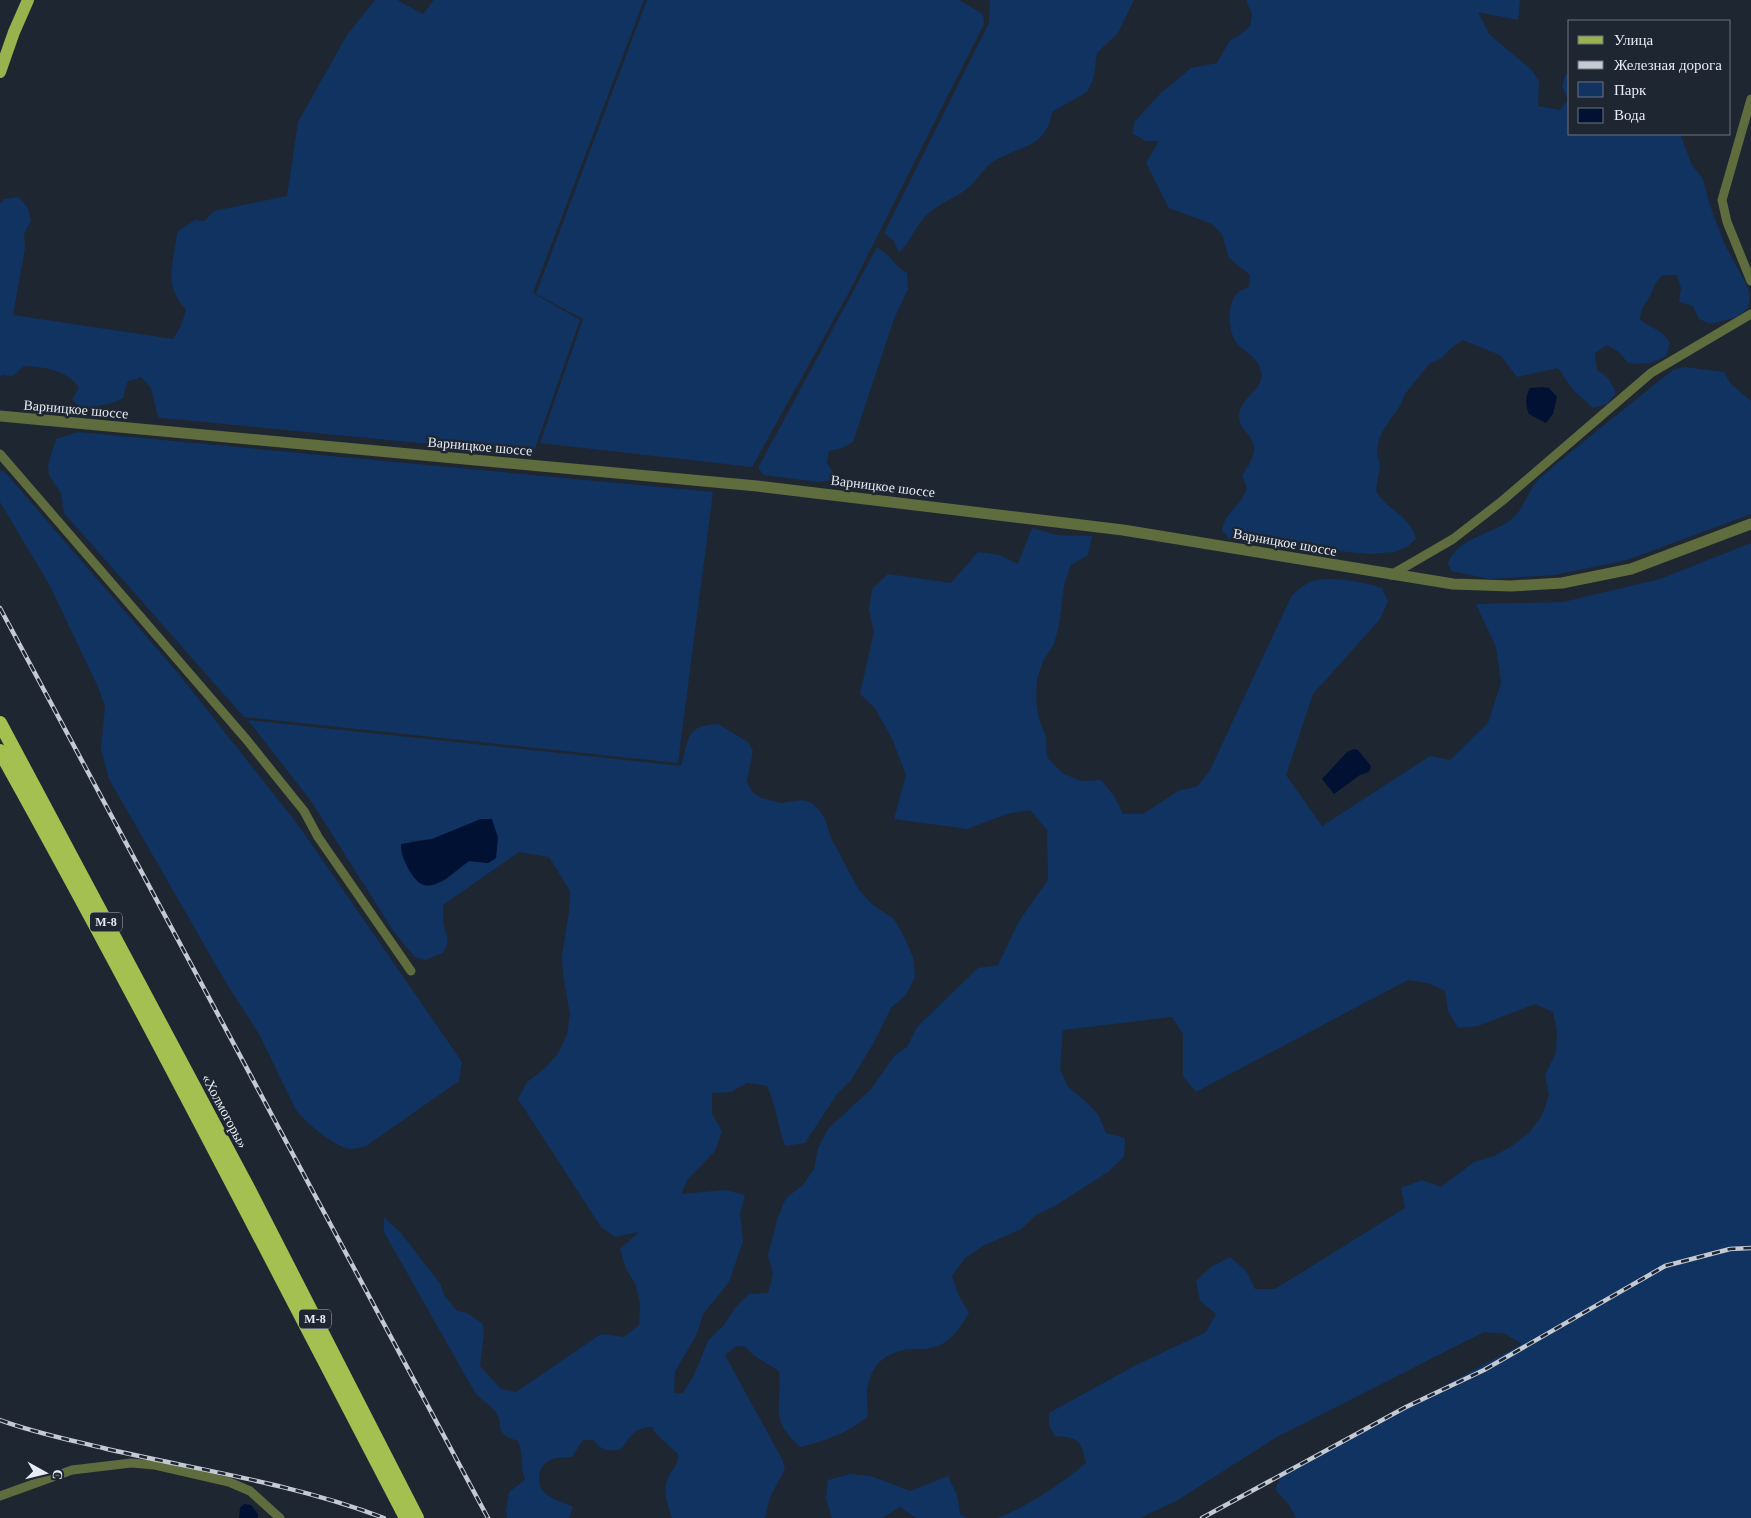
<svg xmlns="http://www.w3.org/2000/svg" width="1751" height="1518" viewBox="0 0 1751 1518" font-family="Georgia,serif">
<rect width="100%" height="100%" fill="#1e2632"/>
<!-- green -->
<g fill="#103362" fill-rule="evenodd">
<path d="M375,0H397L423,14L434,0H644L533,293L580,320L533,454L162,418L158,417L151,388L141,377L127,382L123,398C110,406 98,405 83,409L72,400L79,387C66,370 45,367 24,366L13,376L2,375L0,378V204L4,199L19,197L28,208L31,221L24,234L25,248L13,315L173,339L181,326L186,310C162,282 174,265 177,232L195,220L204,221L214,211L287,196L298,122L347,35Z"/>
<path d="M647,0H959L983,14L984,24L848,294L752,467L540,443L583,319L536,294Z"/>
<path d="M990,0H1134L1118,33L1097,53L1093,80L1087,92L1052,112C1046,149 1020,145 994,161C982,169 976,183 964,191C950,201 934,205 923,219C914,230 909,243 899,253L894,241L884,233L989,23Z"/>
<path d="M1246,0H1520L1518,20L1478,12L1489,34L1532,70L1539,81L1538,106L1560,110L1568,100L1562,86L1566,73L1570,76V134H1680L1692,165L1703,179L1710,205L1724,243L1745,282L1750,295L1748,308L1737,317L1710,324L1699,319L1693,306L1679,302L1681,288L1677,275H1663C1655,282 1655,285 1651,294C1645,306 1642,303 1640,320C1654,330 1661,328 1670,343L1666,356C1652,364 1643,365 1628,363L1619,352L1607,345L1595,353L1597,370L1608,378L1616,393L1607,404L1593,408L1573,390L1558,368L1517,377L1500,355L1463,340L1451,348L1442,358L1429,364L1405,394L1400,406L1385,427L1379,439L1377,452L1380,466L1376,491C1388,511 1410,515 1416,539L1407,547L1395,552L1369,554L1230,540L1222,530C1227,509 1240,508 1247,488L1242,475C1249,466 1258,452 1252,440C1248,432 1239,428 1239,417C1239,397 1266,390 1261,371C1258,356 1244,353 1236,342C1228,331 1226,301 1239,292C1242,290 1246,288 1249,287L1250,275L1229,258L1222,234L1212,224L1169,208L1146,163L1159,141H1146L1133,134L1134,122L1161,93L1191,68L1217,63L1230,40L1241,34L1250,26L1252,14Z"/>
<path d="M877,247C890,255 894,265 907,273L908,289L894,319L853,442L842,448L829,451L827,463L834,474L832,480L818,482L764,475L758,468Z"/>
<path d="M1685,367L1724,372L1730,383L1751,401V514L1627,560L1554,575L1490,579L1451,571L1448,563C1457,538 1493,534 1512,519C1525,508 1528,489 1540,478C1583,441 1628,406 1673,370Z"/>
<path d="M78,432L713,492L678,763L244,717L64,513L61,493L49,475L48,465L56,439Z"/>
<path d="M0,471H4L177,672L299,826L462,1062L459,1081L366,1146C359,1148 353,1150 346,1148C332,1144 305,1122 296,1110L259,1034L225,981L109,779L101,749L105,706L98,687L50,586L0,502Z"/>
<path d="M1032,528L1057,535L1092,536L1088,555L1071,565L1064,585L1059,625L1054,644L1043,661L1037,679L1036,698L1039,719L1046,737L1047,757L1062,773L1081,781L1101,780L1114,796L1123,814H1143L1178,791L1198,786L1210,770L1292,595C1297,591 1302,586 1308,583C1324,574 1365,582 1382,588L1388,601L1380,619L1313,694L1286,775L1322,826L1430,756L1450,760L1488,723L1501,683L1496,647L1476,604L1563,602L1660,579L1751,543V1518H1296L1289,1505L1275,1489L1285,1469L1308,1459L1522,1344L1505,1334L1484,1332L1275,1438L1178,1500L1140,1518H998C1026,1507 1063,1483 1086,1463C1081,1439 1078,1438 1055,1436L1049,1425V1413L1134,1366L1206,1332L1216,1314L1200,1301L1196,1281L1211,1267L1230,1257L1246,1271L1255,1289H1275L1405,1208L1401,1188L1422,1180L1441,1187L1474,1162L1494,1156L1512,1146L1530,1132L1542,1115L1549,1095L1545,1075L1556,1052L1557,1032L1553,1012L1535,1004L1478,1026L1458,1028L1448,1011L1445,991L1428,983L1408,980L1196,1092L1183,1076V1034L1172,1017L1063,1030L1060,1069L1068,1087L1084,1100L1098,1114L1106,1133L1125,1138L1124,1157L1108,1172L1055,1206L1036,1215L1021,1229L983,1246L965,1258L952,1276L959,1296L969,1313C962,1324 954,1338 942,1344C929,1351 917,1348 904,1350C869,1357 864,1386 868,1416C849,1433 824,1441 800,1447C767,1415 783,1410 779,1371L753,1355L746,1347L736,1346L725,1355L782,1459L785,1469L770,1497L765,1518H672C668,1505 662,1492 668,1478C672,1468 679,1466 678,1454L656,1434L652,1427C634,1427 631,1437 621,1449C608,1452 601,1450 593,1440H583L572,1457C566,1458 557,1457 552,1459C538,1464 535,1483 544,1492C552,1500 564,1502 573,1507L569,1518H507L506,1511L509,1492L525,1480C520,1467 524,1454 518,1441C491,1433 505,1423 495,1411C489,1403 480,1400 474,1391L384,1232V1217L401,1233L441,1285L444,1295L457,1311L467,1313L483,1324L484,1335L480,1366L501,1389L516,1392L601,1334L624,1337L639,1325L640,1304L636,1285L626,1269L620,1249L639,1232L615,1237L601,1227L518,1099L527,1082L544,1069L558,1054L567,1034L570,1015L563,975L562,955L569,912L570,891L549,857L519,852L443,905C444,911 442,920 444,926C448,939 450,940 443,953L425,960L415,957L409,950L394,932L311,801L248,720L681,766C689,740 685,725 718,724L748,742L753,751L747,781L752,792L761,798L781,803L802,800L812,803L820,811L825,819L831,838L859,890L873,905L894,919L904,937L913,957L915,977L906,995L891,1008L873,1044L851,1080L837,1094L805,1143L785,1146C778,1126 776,1105 767,1086L747,1083L731,1092L712,1093V1114L722,1131L715,1151L688,1179L681,1194L725,1190L745,1195L740,1214L743,1241L729,1282L703,1314L697,1334L675,1372L674,1393H683L694,1375L709,1339L724,1325L735,1308L749,1294L768,1293L773,1274L768,1255L778,1217L786,1198L803,1185L814,1169L818,1148L828,1129L871,1089L895,1055L907,1047L917,1027L978,968L998,965L1019,921L1048,880L1047,830L1030,810L1007,814L967,829L894,819L906,775L893,741L875,708L860,694L874,632L869,610L872,589L888,574L951,583L978,552L1000,555L1018,564ZM481,819L496,858L488,863L469,861L444,881L425,886C406,877 411,859 411,841L432,839Z"/>
<path d="M850,1474L871,1476L910,1491L948,1476L957,1495L960,1514L967,1518H916L900,1507L882,1518H832L826,1499L828,1480Z"/>
</g>
<!-- water -->
<g fill="#001134">
<path d="M1542,387L1549,388L1557,397L1553,414L1546,423L1529,414C1525,404 1525,397 1530,388Z"/>
<path d="M1354,749L1358,750L1371,766L1369,772L1360,775L1334,794L1322,779L1347,752Z"/>
<path d="M481,819H492L498,838L496,858L488,863L469,861C451,873 428,902 411,873C405,863 401,856 401,844L432,839Z"/>
<path d="M244,1504L251,1505L258,1514V1518H239L240,1508Z"/>
</g>
<g fill="none" stroke-linecap="round" stroke-linejoin="round">
<!-- minor -->
<g stroke="#5f6c3e" stroke-width="9">
<path d="M1751,99L1722,200L1727,222L1751,281"/>
<path d="M0,454L246,739L304,811L318,837L411,971"/>
<path d="M1391,575L1453,539L1502,501L1651,373L1751,314"/>
<path d="M0,1496L72,1470L131,1463L155,1465L229,1482L250,1491L280,1518"/>
</g>
<!-- tertiary -->
<path stroke="#5f6c3e" stroke-width="11" d="M0,416L757,486L1123,530L1453,584L1511,586L1562,583L1631,569L1751,524"/>
<!-- primary -->
<path stroke="#98b24e" stroke-width="12" d="M0,72L14,32L28,0"/>
<!-- trunk -->
<g stroke="#a3c050" stroke-width="14">
<path d="M0,723L247,1186L417,1518"/>
<path d="M0,751C141,1004 272,1261 406,1518"/>
</g>
<defs>
<g id="rail">
<path d="M0,608L488,1518"/>
<path d="M0,1420C35,1433 71,1440 107,1449C199,1470 295,1484 384,1518"/>
<path d="M1202,1518L1406,1407L1484,1370L1665,1266L1730,1249L1751,1248"/>
</g>
</defs>
<!-- rail casing -->
<use href="#rail" stroke="#c4c9d2" stroke-width="4.5"/>
<!-- rail -->
<use href="#rail" stroke="#1e2632" stroke-width="2.5" stroke-dasharray="8" stroke-linecap="butt"/>
</g>
<g text-anchor="middle" stroke-width="5" stroke-linejoin="round" paint-order="stroke">
<!-- shield labels -->
<g fill="#1e2632" stroke="#abb1ba" stroke-width="1">
<rect x="90" y="912.5" width="32" height="19" rx="4"/>
<rect x="299" y="1309.5" width="32" height="19" rx="4"/>
</g>
<g font-size="12" font-weight="bold" fill="#e7ecf4">
<text x="106" y="926">М-8</text>
<text x="315" y="1323">М-8</text>
</g>
<!-- street labels -->
<g font-size="14" fill="#e7ecf4" stroke="#1e2632">
<text transform="translate(76 409) rotate(5)" y="5">Варницкое шоссе</text>
<text transform="translate(480 446) rotate(5)" y="5">Варницкое шоссе</text>
<text transform="translate(883 486) rotate(7)" y="5">Варницкое шоссе</text>
<text transform="translate(1285 542) rotate(10)" y="5">Варницкое шоссе</text>
<text transform="translate(225 1111) rotate(62)" y="5">«Холмогоры»</text>
</g>
</g>
<!-- legend -->
<rect x="1568" y="20" width="162" height="115" fill="#1e2632" stroke="#6e7580"/>
<rect x="1578" y="36" width="25" height="8" fill="#98b24e" stroke="#6e7580"/>
<text x="1614" y="45" font-size="15" fill="#e7ecf4">Улица</text>
<rect x="1578" y="61" width="25" height="8" fill="#c4c9d2" stroke="#6e7580"/>
<text x="1614" y="70" font-size="15" fill="#e7ecf4">Железная дорога</text>
<rect x="1578" y="82" width="25" height="15" fill="#103362" stroke="#6e7580"/>
<text x="1614" y="95" font-size="15" fill="#e7ecf4">Парк</text>
<rect x="1578" y="108" width="25" height="15" fill="#001134" stroke="#6e7580"/>
<text x="1614" y="120" font-size="15" fill="#e7ecf4">Вода</text>
<!-- north arrow -->
<g transform="translate(45 1473) rotate(98)" stroke="#1e2632" stroke-width="4" paint-order="stroke">
<path d="M0-4L9 19L0 12L-9 19Z" fill="#e7ecf4"/>
<text y="-8" font-size="14" font-weight="bold" text-anchor="middle" fill="#e7ecf4">С</text>
</g>
</svg>
